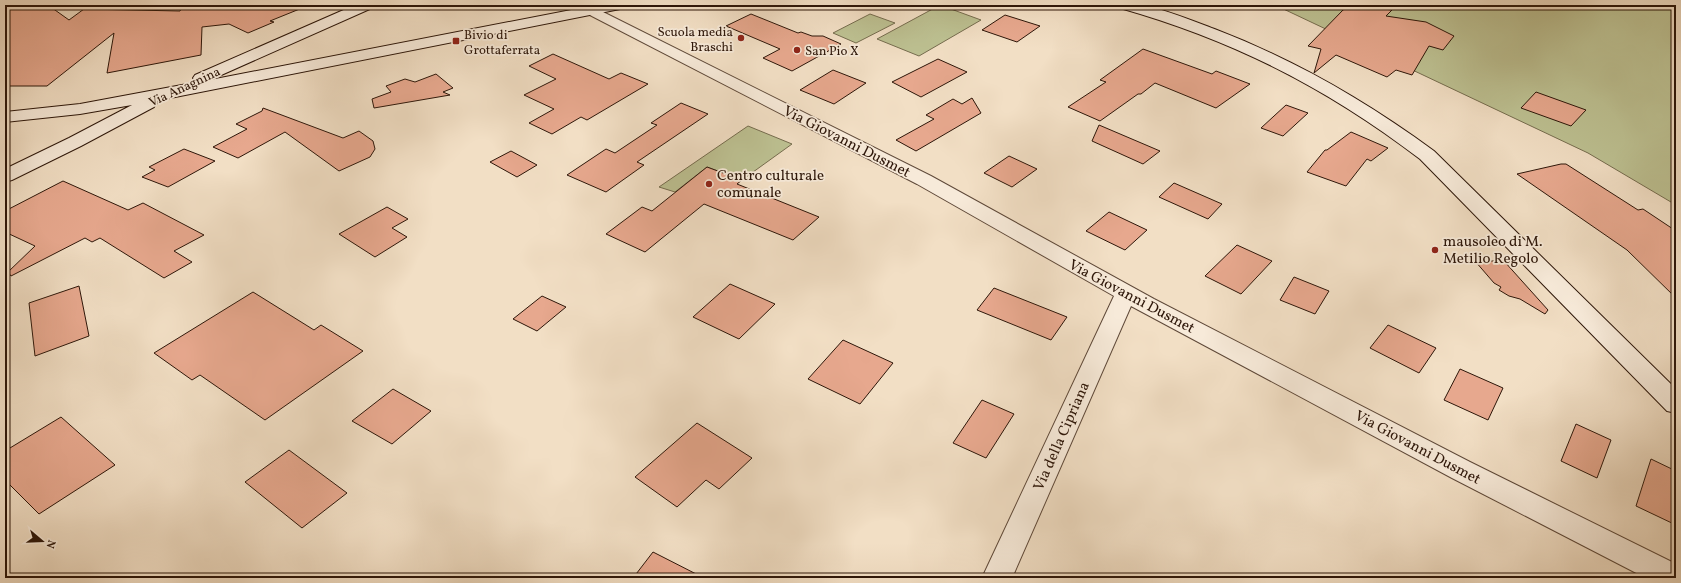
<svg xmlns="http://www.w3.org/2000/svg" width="1681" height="583" viewBox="0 0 1681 583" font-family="Vollkorn,serif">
<rect width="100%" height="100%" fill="#f2dfc5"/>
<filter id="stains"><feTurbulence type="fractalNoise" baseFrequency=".005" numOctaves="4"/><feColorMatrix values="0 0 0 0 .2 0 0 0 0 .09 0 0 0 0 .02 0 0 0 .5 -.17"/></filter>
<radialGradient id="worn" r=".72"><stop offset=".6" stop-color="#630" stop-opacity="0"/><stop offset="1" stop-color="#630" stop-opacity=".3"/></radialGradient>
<!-- green -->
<g fill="#bdc192" stroke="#756c4e">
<path d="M940,5L981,20L919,56L877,39Z"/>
<path d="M1275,5H1676V205L1588,153Z"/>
<path d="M870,14L895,23L856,43L833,33Z"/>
<path d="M748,126L792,144L742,180L707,167L675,192L659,187Z"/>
</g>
<!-- building -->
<g fill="#e7a88e" stroke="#2d1609">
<path d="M5,5H48L69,20L84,9L180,11L182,7L203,5H307V6L270,21L274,22L248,33L229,24L202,27L201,55L107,73L114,33L47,86H5Z"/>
<path d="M1351,5L1392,10L1386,16L1426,22L1454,36L1443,50L1429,46L1412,75L1396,70L1387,77L1336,55L1314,73L1321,49L1308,46L1343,10Z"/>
<path d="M751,14L798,33L801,32L812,36H823L841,44L792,71L763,58L780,49L726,26Z"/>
<path d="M1005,15L1040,26L1017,42L982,30Z"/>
<path d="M1143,49L1212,74L1216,71L1250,84L1216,108L1155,83L1141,94H1138L1100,121L1068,107L1106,82L1100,80Z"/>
<path d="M553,54L609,79L621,73L648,84L587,120L581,117L552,134L529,123L554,109L524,95L556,79L529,66Z"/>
<path d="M938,59L967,72L921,97L892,82Z"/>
<path d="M833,70L866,83L834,104L800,90Z"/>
<path d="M436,74L453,88L443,92L450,95L374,108L372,99L391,92L386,86L405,79L415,82Z"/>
<path d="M1536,92L1586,110L1571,126L1521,108Z"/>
<path d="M972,98L981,113L916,151L896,140L934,119L926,115L953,99L962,104Z"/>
<path d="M681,103L708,114L637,162L644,165L606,192L567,175L606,149L615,153L657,125L651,123Z"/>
<path d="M1286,105L1308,113L1283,136L1261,128Z"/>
<path d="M263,108L343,138L359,131L373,141L375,149L370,157L339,171L285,132L238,158L213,147L247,129L236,124L262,111Z"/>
<path d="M1099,125L1160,151L1143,164L1092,141Z"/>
<path d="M1351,132L1388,148L1371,161L1367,159L1346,186L1307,172L1325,150H1327Z"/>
<path d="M184,149L215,161L168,187L142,177L155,170L149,167Z"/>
<path d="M511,151L537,165L517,177L490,162Z"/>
<path d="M1009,156L1037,169L1012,187L984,173Z"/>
<path d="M1561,164H1566L1638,210L1643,209L1676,231V298L1627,250L1517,174Z"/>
<path d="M707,167L742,180L737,184L819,217L793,240L704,204L645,252L606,234L642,207L652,211Z"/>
<path d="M63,181L128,210L143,203L204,235L174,251L192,262L164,278L100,238L92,242L85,238L11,276L8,272L35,246L5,232V211Z"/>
<path d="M1174,183L1222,204L1208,219L1159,197Z"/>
<path d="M387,207L408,219L392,228L407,237L375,257L339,234Z"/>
<path d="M1109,212L1147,230L1125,250L1086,231Z"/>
<path d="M1237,245L1272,261L1241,294L1205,276Z"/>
<path d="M1475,261H1504L1548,310L1545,314L1520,299L1509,296L1499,290L1501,287L1494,283Z"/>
<path d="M1294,277L1329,291L1315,314L1280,300Z"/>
<path d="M730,284L775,304L739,339L693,317Z"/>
<path d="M79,286L89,336L35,356L29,303Z"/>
<path d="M994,288L1067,317L1051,340L977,310Z"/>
<path d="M253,292L314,330L321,325L363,351L265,420L200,375L192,380L154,353Z"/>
<path d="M542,296L566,307L537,331L513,319Z"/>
<path d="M1388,325L1436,348L1419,373L1370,348Z"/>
<path d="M843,340L893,363L860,404L808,379Z"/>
<path d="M1460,369L1503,388L1488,420L1444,400Z"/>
<path d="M393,389L431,411L392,444L352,421Z"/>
<path d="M982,400L1014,414L986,458L953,443Z"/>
<path d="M61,417L115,465L39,514L5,480V451Z"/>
<path d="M697,423L752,458L719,489L706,480L677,507L635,477Z"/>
<path d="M1576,424L1611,440L1597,478L1561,461Z"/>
<path d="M289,450L347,493L302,528L245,482Z"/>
<path d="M1651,459L1676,471V525L1636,506Z"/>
<path d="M653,552L704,578H633Z"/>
</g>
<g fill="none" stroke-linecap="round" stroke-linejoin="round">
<defs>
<path id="street" d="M591,6L931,176L1154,299L1470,462L1676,564V578H1646L1452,478L1131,306L1012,578H982L1114,296L917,184L586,13L584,10L586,7Z"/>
<g id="secondary">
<path d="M355,5H374L372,8L210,80L597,5H627L625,8L620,9L155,101L157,103L154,107L81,146L12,180L5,182V169L69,138L132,105L80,114L5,122V112L80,104L198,82L195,81L193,78L195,75Z"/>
<path d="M1118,5C1126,5 1134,4 1142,5C1167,10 1193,21 1217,30C1295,60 1366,101 1434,151L1676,389V413L1667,411L1420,159C1327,88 1233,40 1120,8Z"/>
</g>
</defs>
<!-- street casing -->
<use href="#street" stroke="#5e4838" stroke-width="2"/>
<!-- secondary casing -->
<use href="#secondary" stroke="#2d1609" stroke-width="2"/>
<!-- street -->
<use href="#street" fill="#f7ead9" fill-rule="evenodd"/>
<!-- secondary -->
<use href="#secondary" fill="#f7ead9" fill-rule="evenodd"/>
</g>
<!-- markers -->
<g fill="#8f2418" stroke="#f7ead9" stroke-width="1.5">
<circle cx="741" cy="38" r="4"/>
<rect x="452" y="37" width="8" height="8" rx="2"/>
<circle cx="797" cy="50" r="4"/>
<circle cx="709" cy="184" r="4"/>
<circle cx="1435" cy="250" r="4"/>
</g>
<g text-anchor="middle" stroke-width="3.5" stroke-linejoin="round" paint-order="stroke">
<!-- far-poi labels -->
<g font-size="13" fill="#2d1609" stroke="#f7ead9" text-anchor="start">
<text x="733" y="36" text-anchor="end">Scuola media<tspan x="733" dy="15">Braschi</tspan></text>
<text x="464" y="39">Bivio di<tspan x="464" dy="15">Grottaferrata</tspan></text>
<text x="805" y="55">San Pio X</text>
</g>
<!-- far-street labels -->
<g font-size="13" fill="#2d1609" stroke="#f7ead9">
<text transform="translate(184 86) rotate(-25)" y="5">Via Anagnina</text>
</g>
<!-- street labels -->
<g font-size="15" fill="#2d1609" stroke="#f7ead9">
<text transform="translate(847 141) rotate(27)" y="5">Via Giovanni Dusmet</text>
<text transform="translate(1132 296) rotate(28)" y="5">Via Giovanni Dusmet</text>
<text transform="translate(1061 436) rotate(-66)" y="5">Via della Cipriana</text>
<text transform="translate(1418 447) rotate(28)" y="5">Via Giovanni Dusmet</text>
</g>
<!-- poi labels -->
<g font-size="15" fill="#2d1609" stroke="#f7ead9" text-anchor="start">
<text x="717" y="180">Centro culturale<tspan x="717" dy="17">comunale</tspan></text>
<text x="1443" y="246">mausoleo di M.<tspan x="1443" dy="17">Metilio Regolo</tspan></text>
</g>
</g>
<!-- margin -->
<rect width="1681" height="583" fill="none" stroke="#f2dfc5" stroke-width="20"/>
<rect x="6" y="6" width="1669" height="571" fill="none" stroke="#2d1609" stroke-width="2"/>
<rect x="10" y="10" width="1661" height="563" fill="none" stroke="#2d1609"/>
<!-- north arrow -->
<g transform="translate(42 541) rotate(109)" stroke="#f7ead9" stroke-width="3" paint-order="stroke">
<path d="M0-3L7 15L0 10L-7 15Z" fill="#2d1609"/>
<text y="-6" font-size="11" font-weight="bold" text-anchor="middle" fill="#2d1609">N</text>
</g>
<rect width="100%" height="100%" filter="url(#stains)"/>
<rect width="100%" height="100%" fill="url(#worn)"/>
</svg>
